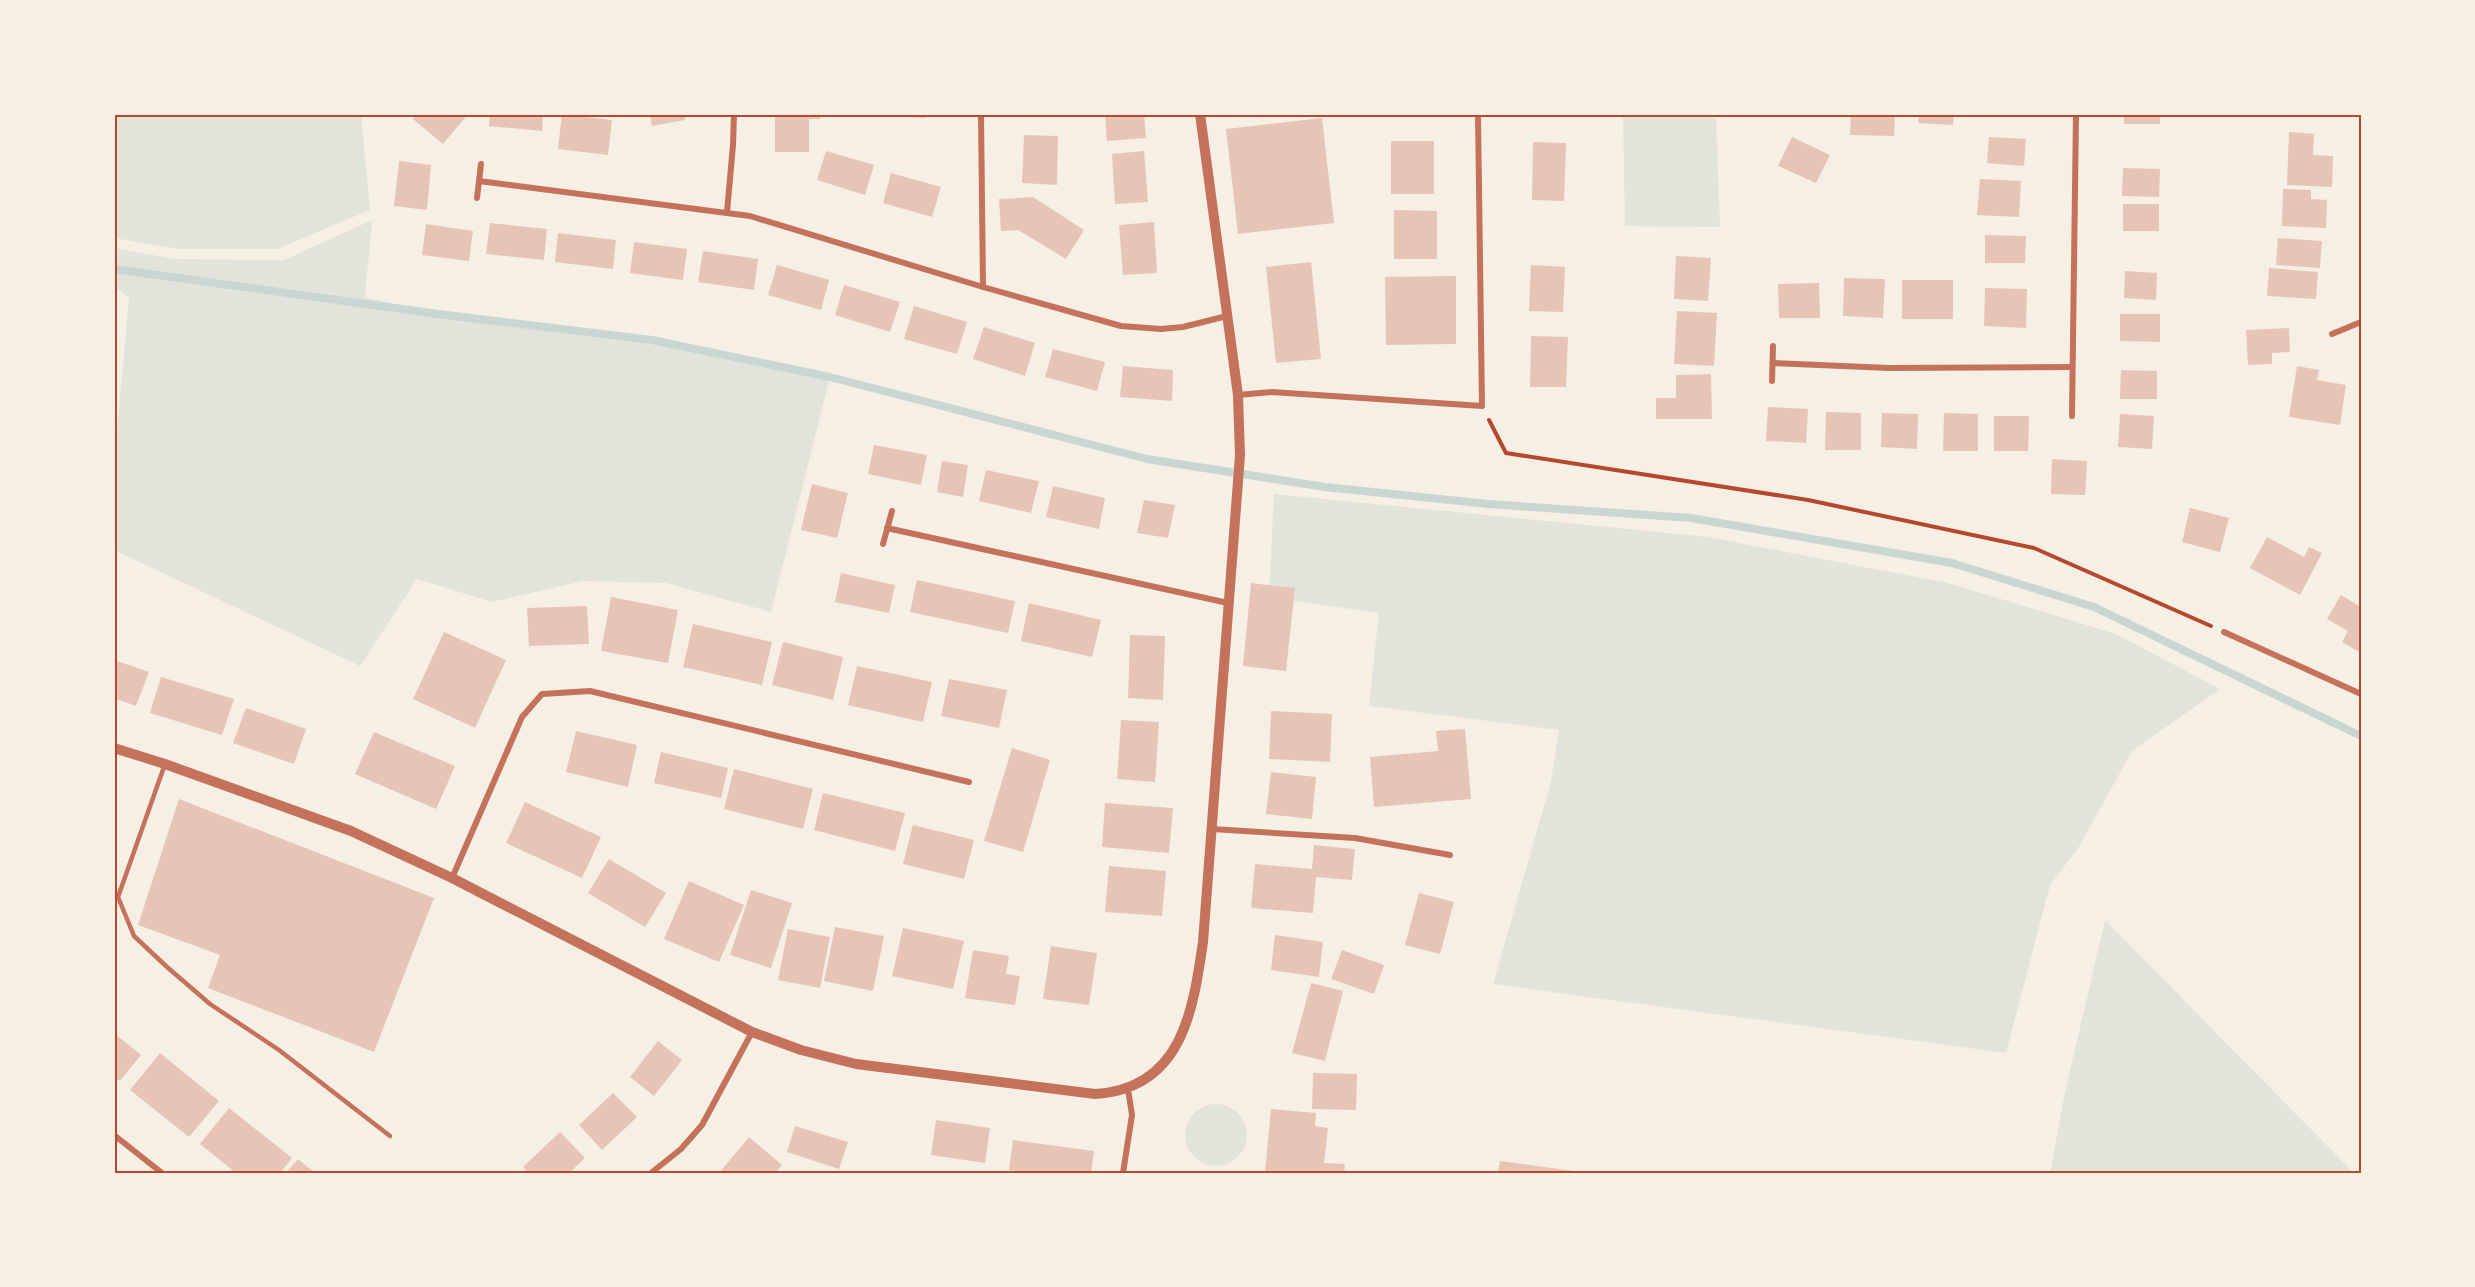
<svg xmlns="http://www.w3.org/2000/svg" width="2475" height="1287" viewBox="0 0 2475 1287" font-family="Manrope,sans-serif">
<rect width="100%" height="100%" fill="#f6efe4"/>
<!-- green -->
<g fill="#e2e4dc">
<path d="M114,114H361L370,210L277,249H179L114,238Z"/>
<path d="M1623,114H1716L1720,227L1625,226Z"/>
<path d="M372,220L365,297L438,314L652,340L830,377L771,612L666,583L583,581L492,602L417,579L360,666L114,550V441L117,431L129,298L114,286V248L175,259L284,260Z"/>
<path d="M1274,494L1708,537L1948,583L2116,634L2220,689L2132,751L2079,847L2050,885L2006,1053L1493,984L1551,782L1559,730L1369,706L1379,613L1269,597Z"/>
<path d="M2105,920L2354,1173H2050L2064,1097Z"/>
<circle cx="1216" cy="1135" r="31"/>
</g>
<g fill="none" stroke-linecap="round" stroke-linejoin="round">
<!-- stream -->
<path stroke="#c9d6d2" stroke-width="8" d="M114,269L438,314L652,340L830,377L1147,459L1325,487L1488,504L1691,518L1952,563L2094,607L2361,736"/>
</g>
<!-- building -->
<g fill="#e6c5b7">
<path d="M418,114H468L443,144L413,119Z"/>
<path d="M490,114H543L542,131L489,126Z"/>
<path d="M562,114L612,120L608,155L558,149Z"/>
<path d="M650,114H684L685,120L652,126Z"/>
<path d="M775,114H820V119H809V152H775Z"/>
<path d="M891,114H925V118L891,116Z"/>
<path d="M1105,114H1144L1146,138L1107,141Z"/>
<path d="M1851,114H1895L1894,136L1850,135Z"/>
<path d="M1919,114H1954L1953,125L1918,123Z"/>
<rect x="2124" y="114" width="36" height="10"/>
<path d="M1322,118L1334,223L1238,234L1226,129Z"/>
<path d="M2289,132L2314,134L2313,155L2333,156L2332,187L2287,185Z"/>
<path d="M1024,135L1058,136L1057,185L1022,183Z"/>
<path d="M1792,137L1830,155L1816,183L1778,166Z"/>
<path d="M1989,137L2026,139L2024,166L1987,163Z"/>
<rect x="1391" y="141" width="43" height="53"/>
<path d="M1533,142L1566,143L1564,201L1532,200Z"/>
<path d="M826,151L874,165L865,195L817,180Z"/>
<path d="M1144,151L1148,202L1115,204L1112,154Z"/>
<path d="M399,161L431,165L427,210L394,206Z"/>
<path d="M2123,168L2160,169L2159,197L2122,196Z"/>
<path d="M891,173L941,187L932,217L883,203Z"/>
<path d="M1980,179L2021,181L2019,217L1977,215Z"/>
<path d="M2283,189L2311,190V199L2327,200L2326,228L2282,226Z"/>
<path d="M1033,197L1084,230L1066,259L1018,230L1001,231L999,199Z"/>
<rect x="2123" y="204" width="36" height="27"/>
<path d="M1394,210L1437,211V259H1394Z"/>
<path d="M1154,222L1157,273L1123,275L1119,225Z"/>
<path d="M490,223L547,229L544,260L486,254Z"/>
<path d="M426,224L473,231L469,261L422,255Z"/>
<path d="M558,233L616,240L613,269L555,262Z"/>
<path d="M1985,235L2026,236L2025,263H1985Z"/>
<path d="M2278,238L2322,241L2320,268L2276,265Z"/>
<path d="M634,242L687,249L683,280L630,273Z"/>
<path d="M703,251L758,259L754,290L698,282Z"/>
<path d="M1676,256L1711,258L1708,301L1674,299Z"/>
<path d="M1311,262L1321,359L1276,363L1266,267Z"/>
<path d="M777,265L829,280L821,310L768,295Z"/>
<path d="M1531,265L1565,267L1563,312L1529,311Z"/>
<path d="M2269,268L2318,272L2316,299L2267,296Z"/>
<path d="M2125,271L2157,273L2156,300L2124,298Z"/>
<path d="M1456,276V344L1386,345L1385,277Z"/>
<path d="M1844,278L1885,279L1883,318L1843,316Z"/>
<rect x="1902" y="280" width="51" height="39"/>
<path d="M1819,283L1820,318H1779L1778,284Z"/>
<path d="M844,285L900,302L890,332L835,315Z"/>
<path d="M1985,288L2027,289L2026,328L1984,326Z"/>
<path d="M914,306L967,322L957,354L904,339Z"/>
<path d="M1677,311L1717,313L1714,366L1674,364Z"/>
<path d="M2120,314H2160V342L2120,341Z"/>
<path d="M984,327L1035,343L1025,376L973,359Z"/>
<path d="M2289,328L2290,352L2272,353V364L2248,365L2246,330Z"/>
<path d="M1531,336L1568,337L1566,387H1530Z"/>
<path d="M1053,349L1105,362L1097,391L1045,377Z"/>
<path d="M1123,366L1173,370L1172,401L1120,397Z"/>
<path d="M2297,366L2319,370L2317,380L2346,385L2340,425L2289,417Z"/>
<path d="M2121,370L2157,371V399H2120Z"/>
<path d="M1711,374L1712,419H1656V398H1676V375Z"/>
<path d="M1768,407L1808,409L1806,443L1766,441Z"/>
<path d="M1826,412L1861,413V450H1825Z"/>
<path d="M1882,413L1918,414L1917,449L1881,447Z"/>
<path d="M1944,413L1978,414V451H1943Z"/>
<path d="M2120,414L2154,416L2152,449L2118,447Z"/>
<path d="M1994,416H2029L2028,451H1994Z"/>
<path d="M874,445L927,455L921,485L868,474Z"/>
<path d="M2052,459L2087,461L2085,495L2051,494Z"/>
<path d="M942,461L968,465L963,497L937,492Z"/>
<path d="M986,470L1039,481L1031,513L979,501Z"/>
<path d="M812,484L848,493L837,538L801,530Z"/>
<path d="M1053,486L1105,498L1099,529L1046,517Z"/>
<path d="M1144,500L1175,505L1168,538L1137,533Z"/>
<path d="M2190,508L2229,518L2220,552L2182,542Z"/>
<path d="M2267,537L2304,557L2309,547L2322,553L2300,595L2250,568Z"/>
<path d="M841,573L895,585L889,613L835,602Z"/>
<path d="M917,580L1015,601L1008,633L910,612Z"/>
<path d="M1251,583L1295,588L1286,671L1243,666Z"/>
<path d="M2341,595L2361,607V653L2342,642L2348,631L2327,619Z"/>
<path d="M611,597L678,610L668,663L601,651Z"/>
<path d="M1029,603L1101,620L1092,657L1021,641Z"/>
<path d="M587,606L589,644L529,646L527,608Z"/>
<path d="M693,624L772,642L762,685L683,667Z"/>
<path d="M444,632L506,660L475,728L413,699Z"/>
<path d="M1130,635L1165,636L1163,700L1128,698Z"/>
<path d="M783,642L843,657L833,700L772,685Z"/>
<path d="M114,660L149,672L136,706L114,698Z"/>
<path d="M857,666L932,682L923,722L848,705Z"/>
<path d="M161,677L234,699L222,735L150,713Z"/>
<path d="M949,679L1007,690L999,728L941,716Z"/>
<path d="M246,708L306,729L294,764L233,743Z"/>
<path d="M1271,711L1332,714L1330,762L1269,759Z"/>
<path d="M1121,720L1159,722L1155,782L1117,779Z"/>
<path d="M1465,729L1471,799L1374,807L1370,757L1438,751L1436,731Z"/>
<path d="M576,731L637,745L628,787L566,772Z"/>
<path d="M374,732L455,766L436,809L355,774Z"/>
<path d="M1012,748L1050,760L1023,852L984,841Z"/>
<path d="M661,752L728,768L721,798L654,783Z"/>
<path d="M734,769L813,789L803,829L724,809Z"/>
<path d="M1271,772L1316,777L1312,819L1266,814Z"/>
<path d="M823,793L905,813L895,851L814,830Z"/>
<path d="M179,799L434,898L374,1052L208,988L220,955L138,925Z"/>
<path d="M525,802L601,837L582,878L506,843Z"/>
<path d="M1105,803L1173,808L1169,853L1102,847Z"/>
<path d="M913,825L974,840L964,879L903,864Z"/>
<path d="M1314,845L1355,849L1352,880L1316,877L1313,913L1251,908L1255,864L1312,869Z"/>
<path d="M609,859L666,893L645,927L588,893Z"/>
<path d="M1109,866L1166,871L1162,916L1105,912Z"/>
<path d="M689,881L744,905L719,962L664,939Z"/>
<path d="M751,890L792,903L771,968L730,955Z"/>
<path d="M1419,893L1454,902L1440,954L1405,945Z"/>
<path d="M835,927L884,936L873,991L824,981Z"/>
<path d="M903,928L964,941L953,989L892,976Z"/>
<path d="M788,929L830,937L820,988L778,980Z"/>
<path d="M1275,935L1323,942L1319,977L1271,970Z"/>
<path d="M1051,946L1097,953L1089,1005L1043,999Z"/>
<path d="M973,950L1009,956L1006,974L1020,976L1015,1005L965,998Z"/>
<path d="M1342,950L1384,965L1374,994L1331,979Z"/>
<path d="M1311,983L1343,991L1325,1061L1292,1053Z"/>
<path d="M114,1033L141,1055L120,1081L114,1077Z"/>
<path d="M658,1041L682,1060L654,1096L630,1077Z"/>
<path d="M160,1053L219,1101L189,1137L130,1090Z"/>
<path d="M1313,1073L1357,1074L1356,1110L1312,1109Z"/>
<path d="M613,1093L637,1117L602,1150L579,1125Z"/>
<path d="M229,1108L292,1158L280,1173H236L200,1144Z"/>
<path d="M1271,1109L1316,1113L1315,1126L1328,1128L1324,1163L1345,1164L1344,1173H1265Z"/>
<path d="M936,1120L990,1128L985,1163L931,1155Z"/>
<path d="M795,1126L848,1142L839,1169L787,1152Z"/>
<path d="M560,1132L585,1158L569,1173H529L523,1167Z"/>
<path d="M749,1137L782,1165L775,1173H719Z"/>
<path d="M1013,1140L1094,1151L1091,1173H1031L1009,1170Z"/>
<path d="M298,1159L315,1173H286Z"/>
<path d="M1500,1161L1581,1172V1173H1498Z"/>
</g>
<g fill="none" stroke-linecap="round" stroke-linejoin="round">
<!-- path -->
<path stroke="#b5482f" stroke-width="4" d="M1489,420L1506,453L1808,500L2034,548L2211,626"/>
<!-- service -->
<path stroke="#c5725c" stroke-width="4.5" d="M165,764L118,897L134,936L167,967L210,1004L279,1050L390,1136"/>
<!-- minor -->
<g stroke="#c5725c" stroke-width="6">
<path d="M981,114L983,287"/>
<path d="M479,181L750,216L983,287L1121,326L1161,329L1183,327L1227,316"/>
<path d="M477,198L481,164"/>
<path d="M727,212L733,145L734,114"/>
<path d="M2332,334L2361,322"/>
<path d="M1773,363L1889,368L2072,367"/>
<path d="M1772,381L1773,346"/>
<path d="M1238,395L1272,392L1482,406L1478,114"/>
<path d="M2072,416L2076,114"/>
<path d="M887,528L1228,603"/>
<path d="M883,544L892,511"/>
<path d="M2224,632L2361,694"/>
<path d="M1212,829L1355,838L1450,855"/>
<path d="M452,878L522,717L542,694L590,691L969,782"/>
<path d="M114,1135L162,1173"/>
<path d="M651,1173L681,1149L702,1125L752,1032"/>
<path d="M1123,1173L1132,1115L1128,1089"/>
</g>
<!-- tertiary -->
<path stroke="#c5725c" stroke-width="10" d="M114,748L165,764L351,831L452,878L752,1032L801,1050L856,1064L1095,1094C1182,1089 1193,1011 1203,942L1240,455L1238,395L1200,114"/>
</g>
<!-- border -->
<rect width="2475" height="1287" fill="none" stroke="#f6efe4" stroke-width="231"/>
<rect x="116" y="116" width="2244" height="1056" fill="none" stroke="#b5482f" stroke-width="2"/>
</svg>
